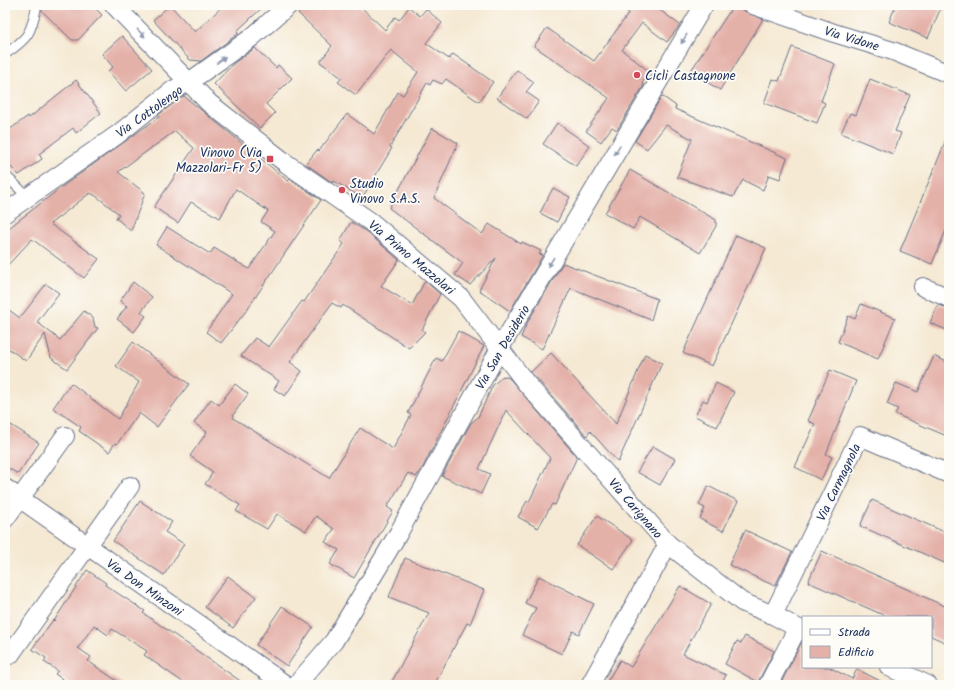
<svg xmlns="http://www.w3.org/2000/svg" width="954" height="690" viewBox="0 0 954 690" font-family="Kalam,sans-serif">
<rect width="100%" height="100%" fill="#fdfcf7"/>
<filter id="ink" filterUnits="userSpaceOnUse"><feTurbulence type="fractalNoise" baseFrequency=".025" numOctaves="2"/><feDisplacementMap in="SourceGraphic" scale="8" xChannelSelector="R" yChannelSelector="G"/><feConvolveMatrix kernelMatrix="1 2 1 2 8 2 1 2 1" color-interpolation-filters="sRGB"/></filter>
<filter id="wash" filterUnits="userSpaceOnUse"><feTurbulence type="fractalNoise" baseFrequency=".012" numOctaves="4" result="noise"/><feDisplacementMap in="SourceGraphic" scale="16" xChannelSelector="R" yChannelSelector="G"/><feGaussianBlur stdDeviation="0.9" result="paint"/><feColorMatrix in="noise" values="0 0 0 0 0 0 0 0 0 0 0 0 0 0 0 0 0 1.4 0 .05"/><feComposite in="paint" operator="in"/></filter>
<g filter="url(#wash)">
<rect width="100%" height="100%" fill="#f5e9d3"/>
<g id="blocks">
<!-- building -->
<g fill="#e4b1a9">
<path d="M43,5H92L102,15L78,40H72L42,11Z"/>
<path d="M170,5L195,32L224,5H265L237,31L239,33L201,61L190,60L153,20Z"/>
<path d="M306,5H359L385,30L395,17L399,20L409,7L420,16L426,9L442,23L426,43L449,59L453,54L493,82L479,102L446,79L442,84L433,80L430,85L427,83L390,147L392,148L362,198L334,181L333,183L306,164L317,150L319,151L347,114L374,134L398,92L403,95L418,72L391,50L356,95L338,82L342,78L320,62L332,46L298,13Z"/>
<path d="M619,5H653L680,25L667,42L642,23L622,50L650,72L642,83L644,85L617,130L612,127L601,142L586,131L609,98L534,46L547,28L594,61L629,13Z"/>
<path d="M896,5H942L928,38L889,22Z"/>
<path d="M733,6L763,19L720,90L690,72Z"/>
<path d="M122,36L152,69L126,91L108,71L113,67L102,54Z"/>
<path d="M792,47L835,64L821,101L825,103L817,123L764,103L773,79L779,81Z"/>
<path d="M255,48L276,68L278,65L292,78L266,104L275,113L260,128L214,84L234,63Z"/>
<path d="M517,70L534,82L526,92L539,101L527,119L497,98Z"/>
<path d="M870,79L910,95L895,131L901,133L893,154L841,133L850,113L856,115Z"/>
<path d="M76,80L101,113L76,133L73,128L39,154L42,159L19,175L5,161V133L28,116L29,118Z"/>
<path d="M184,96L288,181L290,179L321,200L246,311L221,343L206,332L232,294L156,245L167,227L210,254L214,248L249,269L275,231L261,222L268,211L236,189L220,218L191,202L178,223L154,207L194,148L175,131L118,172L145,193L131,231L116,218L119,214L96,196L90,193L50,224L99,259L84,278L32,239L5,268V231L63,186L159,117L158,115Z"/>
<path d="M662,96L676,106L675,109L787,158L780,179L769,175L763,190L743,180L733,197L677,177L692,139L666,125L647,149L635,141Z"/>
<path d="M557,123L590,146L576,166L543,144Z"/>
<path d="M432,128L458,143L434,198L482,234L489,224L521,244L522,242L541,251L539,254L543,255L510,311L479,290L496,258L470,285L455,275L463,263L389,208Z"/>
<path d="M949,133V223L932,264L900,251Z"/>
<path d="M630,170L716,220V226L700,253L640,217L633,229L605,213Z"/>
<path d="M553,188L570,197L557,222L540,213Z"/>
<path d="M351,222L367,232L399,260L381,286L412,305L425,281L440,294L422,330L425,332L409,348L343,305L341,308L332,303L290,362L302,371L285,396L274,389L279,381L241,356L255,338L269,347L302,301L304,302L344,244L340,241Z"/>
<path d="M736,235L766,248L712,366L683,353Z"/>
<path d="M563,263L657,299L651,320L571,288L542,349L521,337L527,323Z"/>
<path d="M133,282L152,297L141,312L146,316L134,332L117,319L127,306L120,301Z"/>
<path d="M46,284L59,293L37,322L60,340L84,311L93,318L95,327L98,328L67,369L51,358L45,334L26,361L5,346V307L20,318Z"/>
<path d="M861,304L895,318L878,359L838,342L848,316L855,319Z"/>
<path d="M938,305L949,308V331L930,323Z"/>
<path d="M458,331L484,346L423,467L416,477L408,473L387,507L393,511L354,578L330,564L339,550L325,542L334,529L316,516L306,531L277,514L267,529L236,511L240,505L205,484L213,472L190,456L207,432L194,423L211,399L219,405L235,384L248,394L233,415L234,416L233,418L329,478L360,428L393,449L411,415L408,413L436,358L442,361Z"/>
<path d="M133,342L189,384L157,427L139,413L117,444L115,443L109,452L79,431L81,427L53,408L71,383L118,419L139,382L116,366Z"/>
<path d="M551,353L616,424L645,354L662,363L618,462L590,431L587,436L531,372Z"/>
<path d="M934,356L949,363V437L895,414L898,409L887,404L896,383L918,392Z"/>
<path d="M830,370L856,381L826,454L832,457L821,480L795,467L815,424L808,421Z"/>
<path d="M503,376L509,378L577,457L555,505L552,504L538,528L518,517L527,501L529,502L550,458L506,410L479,469L490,474L481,494L442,476L471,423L478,417L493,385Z"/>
<path d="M716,383L734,392L717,427L695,416L703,400L707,402Z"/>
<path d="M5,421L39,443L18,474L5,466Z"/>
<path d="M653,446L675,459L660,485L637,472Z"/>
<path d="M708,486L738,501L723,531L700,519L705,508L699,505Z"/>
<path d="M872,500L949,534V565L860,526Z"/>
<path d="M140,501L172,522L165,532L184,544L164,575L113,541Z"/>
<path d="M597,516L633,540L613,569L577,545Z"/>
<path d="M745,530L792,552L775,586L729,565Z"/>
<path d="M822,551L949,608V644L931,636V617H888L808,582Z"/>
<path d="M405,558L484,590L470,624L467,623L434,685H390L429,613L389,597Z"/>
<path d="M87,570L106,583L105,585L145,611L143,613L246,685H187L144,655L147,651L112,629L108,635L94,625L78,648L91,657L88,661L123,685H71L55,674L58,671L44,662L46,658L32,649L53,620L54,621Z"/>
<path d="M228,576L256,597L233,628L205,607Z"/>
<path d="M539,576L594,604L579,634L573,631L562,654L522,635L536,608L525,603Z"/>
<path d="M680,586L711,604L683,654L726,675L721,685H605L620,660L631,667Z"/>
<path d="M282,606L313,627L287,666L256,645Z"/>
<path d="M745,636L774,651L758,682L725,664L737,641L741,643Z"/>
<path d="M802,641L803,667H829L852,679L857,669L888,685H780Z"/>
</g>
</g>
</g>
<g filter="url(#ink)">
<use href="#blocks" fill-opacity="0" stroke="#677087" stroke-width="1"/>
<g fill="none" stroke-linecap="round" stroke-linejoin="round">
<defs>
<g id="service">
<path d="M5,54C29,38 31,33 37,5"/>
<path d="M5,175L27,196"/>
</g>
<g id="minor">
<path d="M114,5L209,103L287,164L371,222L461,298L526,383L668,544L742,602L773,615L803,631"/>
<path d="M753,5L834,33L893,51L949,74"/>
<path d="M5,213L117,135L173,90L189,82L251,38L289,5"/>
<path d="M923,287L949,298"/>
<path d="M5,488L286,685"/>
<path d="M5,519L65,436"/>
<path d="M773,615L860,436L949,474"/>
<path d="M10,655L130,486"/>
<path d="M889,667L928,685"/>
<path d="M296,685L334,641L398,534L500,348L704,5"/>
<path d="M590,685L668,544"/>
<path d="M768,685L797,629"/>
</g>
</defs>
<!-- service casing -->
<use href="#service" stroke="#677087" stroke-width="11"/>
<!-- minor casing -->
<use href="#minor" stroke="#677087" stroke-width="20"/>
<!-- service -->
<use href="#service" stroke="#fff" stroke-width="9"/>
<!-- minor -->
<use href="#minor" stroke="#fff" stroke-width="18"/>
</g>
<!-- one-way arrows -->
<defs><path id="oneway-solid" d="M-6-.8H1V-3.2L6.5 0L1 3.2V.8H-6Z"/></defs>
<g fill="#8d97ae">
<use href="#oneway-solid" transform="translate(141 33) rotate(46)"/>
<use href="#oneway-solid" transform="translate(684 39) rotate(121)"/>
<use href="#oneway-solid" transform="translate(221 60) rotate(-36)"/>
<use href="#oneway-solid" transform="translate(617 150) rotate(121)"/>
<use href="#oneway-solid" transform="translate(551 262) rotate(121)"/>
</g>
</g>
<!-- markers -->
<g fill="#d1495b" stroke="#fdfcf7" stroke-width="1.5">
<circle cx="637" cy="75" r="4"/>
<rect x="266" y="155" width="8" height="8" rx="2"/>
<circle cx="342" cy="190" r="4"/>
</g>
<g text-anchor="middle" stroke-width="3.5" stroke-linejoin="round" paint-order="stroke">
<!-- street labels -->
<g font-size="13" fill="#1b2f5e" stroke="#fdfcf7">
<text transform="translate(852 38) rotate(17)" y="5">Via Vidone</text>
<text transform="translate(149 111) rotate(-36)" y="5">Via Cottolengo</text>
<text transform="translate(412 257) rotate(40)" y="5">Via Primo Mazzolari</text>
<text transform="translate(502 347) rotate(-60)" y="5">Via San Desiderio</text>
<text transform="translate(838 482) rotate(-64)" y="5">Via Carmagnola</text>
<text transform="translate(636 508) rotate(49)" y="5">Via Carignano</text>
<text transform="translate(145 587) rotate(35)" y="5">Via Don Minzoni</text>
</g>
<!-- poi labels -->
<g font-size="13" fill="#1b2f5e" stroke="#fdfcf7" text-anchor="start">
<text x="645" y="80">Cicli Castagnone</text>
<text x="262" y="157" text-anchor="end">Vinovo (Via<tspan x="262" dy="15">Mazzolari-Fr 5)</tspan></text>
<text x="350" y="188">Studio<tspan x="350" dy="15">Vinovo S.A.S.</tspan></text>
</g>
</g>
<!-- margin -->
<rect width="954" height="690" fill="none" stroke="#fdfcf7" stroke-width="20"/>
<!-- legend -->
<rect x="802" y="616" width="130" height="52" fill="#fdfcf7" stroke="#a3aaba"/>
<rect x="810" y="629" width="20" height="6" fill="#ffffff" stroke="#a3aaba"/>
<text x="838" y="636" font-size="12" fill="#1b2f5e">Strada</text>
<rect x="810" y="646" width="20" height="12" fill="#e4b1a9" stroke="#a3aaba"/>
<text x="838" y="656" font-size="12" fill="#1b2f5e">Edificio</text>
</svg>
